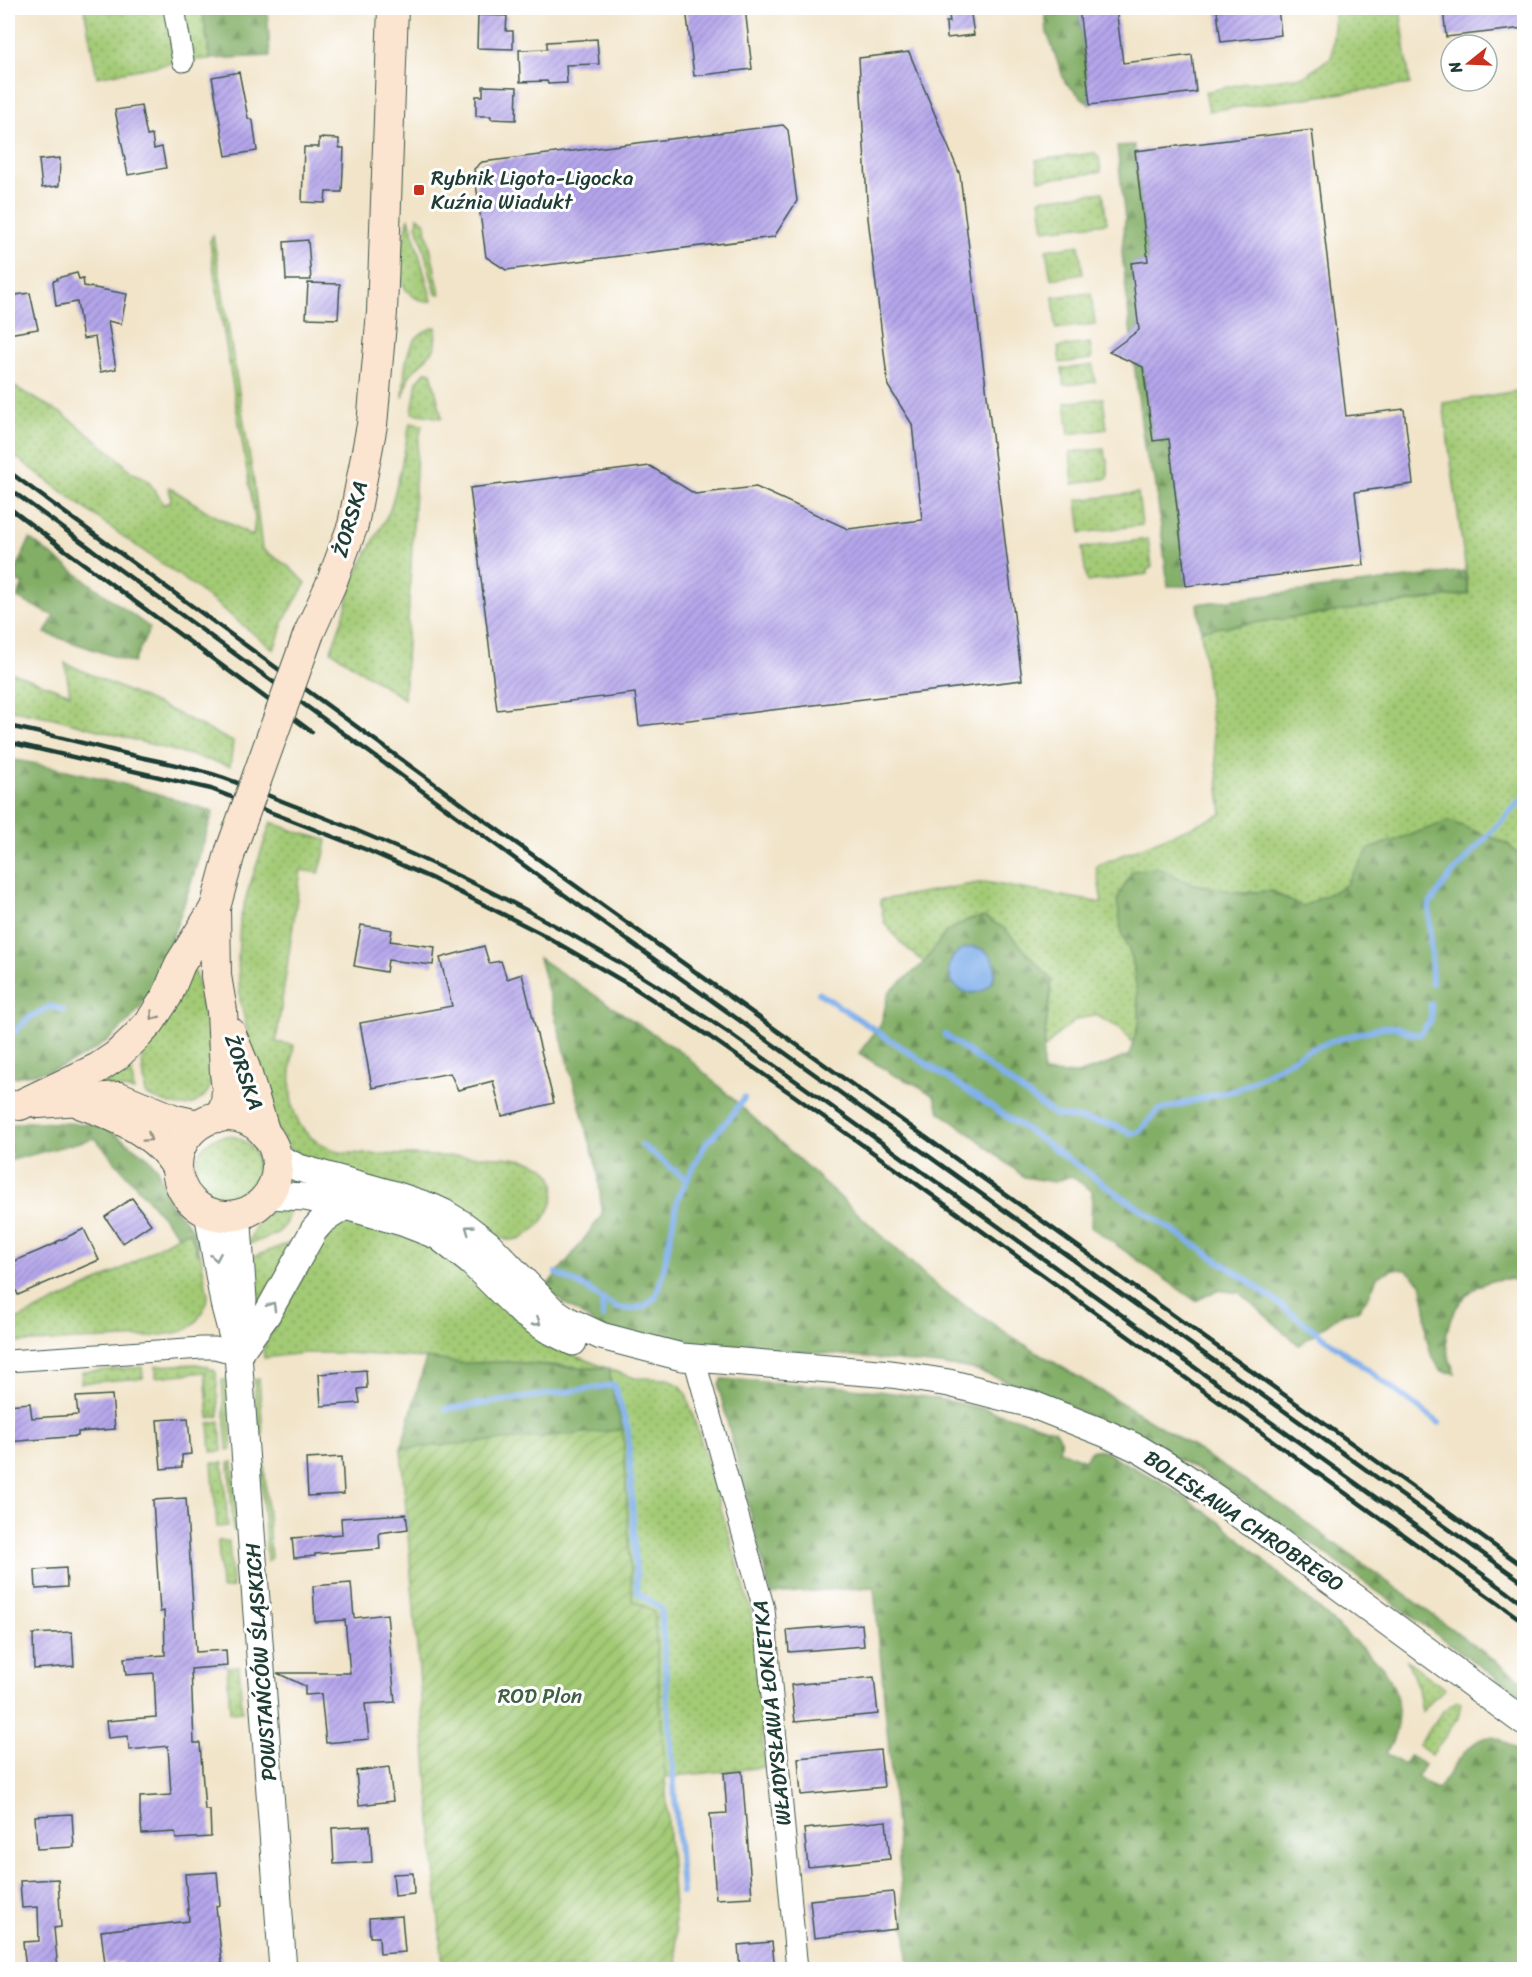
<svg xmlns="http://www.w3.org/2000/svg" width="1532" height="1977" viewBox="0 0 1532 1977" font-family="Sriracha,sans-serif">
<defs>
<pattern id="grass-dots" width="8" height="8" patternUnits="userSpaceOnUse" patternTransform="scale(1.5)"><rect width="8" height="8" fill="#a3ca75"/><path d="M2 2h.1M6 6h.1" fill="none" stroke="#84a561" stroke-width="1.8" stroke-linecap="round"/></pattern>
<pattern id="forest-firs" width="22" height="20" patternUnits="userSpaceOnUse" patternTransform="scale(1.5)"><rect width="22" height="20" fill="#82ae66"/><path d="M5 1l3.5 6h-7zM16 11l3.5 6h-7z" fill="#6a8f55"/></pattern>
<pattern id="garden-furrows" width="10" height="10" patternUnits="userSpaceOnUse" patternTransform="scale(1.5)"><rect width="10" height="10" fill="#a3ca75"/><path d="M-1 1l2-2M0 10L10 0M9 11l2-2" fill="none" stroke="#84a561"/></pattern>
<pattern id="building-hatch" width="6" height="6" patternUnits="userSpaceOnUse" patternTransform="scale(1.5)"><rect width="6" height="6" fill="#b5a6ec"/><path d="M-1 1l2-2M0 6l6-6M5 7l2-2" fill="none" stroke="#9388c0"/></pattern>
</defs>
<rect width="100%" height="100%" fill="#fff"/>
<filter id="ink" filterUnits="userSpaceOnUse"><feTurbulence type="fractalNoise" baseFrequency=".0167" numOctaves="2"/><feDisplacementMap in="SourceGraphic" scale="12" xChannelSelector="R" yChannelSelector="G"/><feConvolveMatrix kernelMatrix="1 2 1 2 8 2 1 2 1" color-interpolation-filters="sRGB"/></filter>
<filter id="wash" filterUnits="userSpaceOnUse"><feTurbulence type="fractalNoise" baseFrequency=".008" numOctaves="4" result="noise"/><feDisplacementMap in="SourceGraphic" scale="24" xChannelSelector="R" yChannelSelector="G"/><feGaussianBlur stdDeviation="1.35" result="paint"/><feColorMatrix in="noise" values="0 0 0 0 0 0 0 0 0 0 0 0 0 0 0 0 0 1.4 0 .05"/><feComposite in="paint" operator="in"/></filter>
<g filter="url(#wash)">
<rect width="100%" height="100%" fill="#f1e4c9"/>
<!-- grass -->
<g fill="url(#grass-dots)" stroke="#618454" stroke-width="1.5">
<path d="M84,8H169L173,63L97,77Z"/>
<path d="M180,8H202L210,59L190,60Z"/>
<path d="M1335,8H1400L1410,84L1209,111L1205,92L1245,83L1305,76L1332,56Z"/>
<path d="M1095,153L1099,157L1101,172L1039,180L1036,160Z"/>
<path d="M1103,192L1107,223L1044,230L1040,199Z"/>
<path d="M418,217L425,223L440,294H436L417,225Z"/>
<path d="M409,218L432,301C424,302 417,300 410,294C389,274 404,242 409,218Z"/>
<path d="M213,235L254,483L262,549L288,566L306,583L284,620L274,650L194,586L125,538L8,451V383L64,415L90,435L117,457L131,472L143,477L148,481L160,498L163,505L171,501L169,487L208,512L253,536L255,519L215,279L210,241Z"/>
<path d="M1079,245L1083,274L1051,279L1046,250Z"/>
<path d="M1091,293L1095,324L1056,329L1053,297Z"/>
<path d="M436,327L435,347L432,352L409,376L403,398C405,370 402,335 436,327Z"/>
<path d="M1090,343L1092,359L1060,363L1058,347Z"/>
<path d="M1093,365L1095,382L1064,385L1062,369Z"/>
<path d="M426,371L431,372L442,418L412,413L417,381Z"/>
<path d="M1524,390V861L1508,844L1369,849L1345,886L1302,907L1271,891L1242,893L1189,883L1158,868L1122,933L1133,961L1140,1020L1133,1043L1120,1028L1095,1015L1076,1020L1057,1035L1043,1051L1052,980L946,932L924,963L900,942L884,922L880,900L984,882L1102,903L1096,866L1222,814L1201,630L1469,594L1443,403Z"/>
<path d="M1103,398L1107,429L1069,434L1065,403Z"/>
<path d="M410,423L422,425L417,450L404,699L331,651L344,615L353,580L390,510L399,477Z"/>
<path d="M1104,449L1105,456L1108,460V478L1073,484L1070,452Z"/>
<path d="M1138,493L1142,525L1081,533L1077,500Z"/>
<path d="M1148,539L1152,567L1147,570V574L1087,582L1082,548Z"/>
<path d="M65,663L174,712L233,742L230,766L54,718L8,709V671L70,694Z"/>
<path d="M271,822L297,832L327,840L324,856L319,873L301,870L276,1042L294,1045C286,1094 286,1138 343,1153C375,1154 407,1155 439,1156C466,1157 522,1153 543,1167C573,1187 538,1243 508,1240C495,1238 485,1223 473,1218C457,1211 439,1206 422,1199C387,1187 353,1174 318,1162L294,1152L288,1147L276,1126L251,1046L240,1000L238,959L240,920L247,894Z"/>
<path d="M194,971L196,975C201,999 217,1065 210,1086C207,1097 193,1107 182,1106C170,1106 157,1099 146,1095L141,1051L191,972Z"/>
<path d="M130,1057L134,1091L99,1084Z"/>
<circle cx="227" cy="1167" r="31"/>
<path d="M290,1207C285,1236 275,1235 249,1244C254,1221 266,1210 290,1207Z"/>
<path d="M348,1224L388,1231L426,1243L451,1260L539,1338L578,1357L617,1372L635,1378L668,1379L681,1386L686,1394L700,1438L751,1610L765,1767L665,1777L654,1612L632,1600L623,1430L611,1386L609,1369L509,1362L460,1363L426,1358L347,1353H304L264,1358L263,1348L324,1240L335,1228Z"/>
<path d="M190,1231L197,1254L200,1252L208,1296L203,1312L195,1323L189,1328L180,1332L149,1337L8,1343V1324C47,1305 87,1288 125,1267C147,1255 166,1239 190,1231Z"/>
<path d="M297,1240L256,1308L250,1258Z"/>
<path d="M196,1364L206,1366L216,1372L219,1416L209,1418L205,1372L156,1377V1366Z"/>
<path d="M142,1367L143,1378L81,1383L82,1372Z"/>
<path d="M259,1379L263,1435H258L254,1380Z"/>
<path d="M222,1380H227L232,1450H227Z"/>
<path d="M220,1421L222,1451L211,1452L209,1423Z"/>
<path d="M263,1447L271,1559L267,1562L259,1448Z"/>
<path d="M233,1462L238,1529L233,1530L229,1463Z"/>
<path d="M212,1463H223L228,1526L217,1527Z"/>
<path d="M218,1541H229L232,1588L221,1589Z"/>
<path d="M1407,1660L1445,1689L1434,1698L1422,1713L1418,1688Z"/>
<path d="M239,1666L242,1711L230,1712L227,1667Z"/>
<path d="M1457,1701L1461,1702L1458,1718L1432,1755L1418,1745L1444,1710Z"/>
</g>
<!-- forest -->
<g fill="url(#forest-firs)" stroke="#50764d" stroke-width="1.5">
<path d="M202,8H267L270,56L210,59Z"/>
<path d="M1045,8H1079L1090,105L1065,82L1047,33Z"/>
<path d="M1134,145L1148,261L1132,263L1139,330L1131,336L1122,252L1125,220L1117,146Z"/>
<path d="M1134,363L1143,367L1153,441L1169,439L1186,586H1168L1155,478L1145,454Z"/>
<path d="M30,539L150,628L133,663L45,633L54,616L17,598L23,584L12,579Z"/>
<path d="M1464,571L1469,594L1201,630L1197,604Z"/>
<path d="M8,759C77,770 147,789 213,812C201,851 189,891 175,930C165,960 154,992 133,1016C114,1039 85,1058 57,1068C41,1073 24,1075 8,1078Z"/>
<path d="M1449,821L1508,844L1524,861V1282C1484,1269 1448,1301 1446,1341C1446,1352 1451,1363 1455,1373L1442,1371L1432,1358L1426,1336V1308L1421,1283L1406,1270L1393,1269L1377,1277L1369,1296L1357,1311L1341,1314L1299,1345L1240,1293L1217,1290L1196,1301L1091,1227L1092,1191L1071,1176L1054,1182L1024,1177L972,1135L940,1112L934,1096L917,1085L894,1075L859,1053L881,1024L889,992L924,963L946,932L967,920L984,917L1004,928L1052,980L1043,1051V1073L1077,1074L1108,1064L1129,1055L1140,1020L1133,961L1122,933L1117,900L1132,871L1158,868L1189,883L1242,893L1271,891L1302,907L1345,886L1369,849Z"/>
<path d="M539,958L685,1055L940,1289L1017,1340L1176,1436L1285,1507L1524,1682V1698L1309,1542L1193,1467L1046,1395L969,1368L832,1354L644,1340L603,1329L544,1289L572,1255L602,1215L598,1171Z"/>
<path d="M28,1122L91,1124L109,1130L149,1158L157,1168L169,1202L193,1230L198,1241V1254L190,1231L178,1235L95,1138L8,1161V1125Z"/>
<path d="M426,1358L460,1363L509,1362L574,1368H610L611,1386L623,1430L401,1449Z"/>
<path d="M722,1379L844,1387L934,1398L985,1409L1054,1430C1062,1436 1061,1442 1059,1450L1085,1460C1088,1453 1092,1448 1101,1450L1161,1482L1220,1522L1238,1537L1382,1666C1402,1694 1403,1724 1386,1753L1403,1765L1410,1755L1424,1765L1417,1776L1437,1790C1451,1773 1471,1730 1497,1738C1507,1741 1516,1751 1524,1757V1969H909L874,1587L771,1594L719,1389V1384Z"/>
</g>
<!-- garden -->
<path fill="url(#garden-furrows)" stroke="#618454" stroke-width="1.5" d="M623,1430L632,1600L654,1612L678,1969H443L401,1449Z"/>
<!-- water -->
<circle fill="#81b0eb" stroke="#507690" stroke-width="1.5" cx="972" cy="970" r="23"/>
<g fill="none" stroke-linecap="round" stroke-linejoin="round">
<!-- stream -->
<g stroke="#81b0eb" stroke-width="6">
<path d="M1432,983L1429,905L1451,875L1524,797"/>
<path d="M819,993L1036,1136L1118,1194L1243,1277L1439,1423"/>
<path d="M8,1034L14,1032L29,1018L51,1006L63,1010"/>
<path d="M945,1035L1055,1115L1113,1125L1133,1134L1140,1131L1157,1111L1218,1094L1237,1090L1307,1051L1332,1041L1383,1027H1396L1412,1034H1420L1431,1020V1004"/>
<path d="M642,1145L687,1180"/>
<path d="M556,1273L588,1289L602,1299L617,1308L632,1309L645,1306L655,1298L662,1278L678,1197L705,1145L733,1114L744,1098"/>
<path d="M602,1299L603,1317"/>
<path d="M446,1409L614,1385L628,1430L637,1591C643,1600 656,1601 661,1610L682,1893"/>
</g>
</g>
<g id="blocks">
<!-- building -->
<g fill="url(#building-hatch)">
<path d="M686,8H745L752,69L694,76Z"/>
<path d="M948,8H970L974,35L947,38L946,22H950Z"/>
<path d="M1079,8H1116L1123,63L1192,55L1196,92L1090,105Z"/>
<path d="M1240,8H1278L1281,35L1221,42L1217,11Z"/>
<path d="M1443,8H1524V28L1446,37Z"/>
<path d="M478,15L507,16L506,31H513V49L477,48Z"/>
<path d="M597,39L599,64L566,65L567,83L548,84L547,81L520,82L519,50L547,49V42Z"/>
<path d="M909,52L960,175L1022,680L639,726L635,693L497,710L470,488L650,466L695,494L756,487L848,529L922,520L912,424L888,386L868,218L859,58Z"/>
<path d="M239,72L248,118L253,121L257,151L226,156L212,77Z"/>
<path d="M483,86L517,87L516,120L491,119V116H476V96H483Z"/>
<path d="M141,106L147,136L152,135L154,149L162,147L166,168L128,175L115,110Z"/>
<path d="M783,125L788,130L797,201L774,237L506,270L486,257L474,169L482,162Z"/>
<path d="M1312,130L1346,416L1404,409L1413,484L1355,492L1364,565L1186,586L1169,439L1153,441L1143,367L1109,352L1139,330L1131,263L1148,261L1135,151Z"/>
<path d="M319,138L339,139V148H344L342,192H326L325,203L302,202L304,147H319Z"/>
<path d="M60,158L59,186L42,188L39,160Z"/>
<path d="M308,240L311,280H286L284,242Z"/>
<path d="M77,273L79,279L83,278L84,286L127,294L121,324L108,321L116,369L100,372L95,337L83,339L77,302L56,306L53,281L57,280V278Z"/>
<path d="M308,283L340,284L338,319L306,318Z"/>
<path d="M30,293L38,329L8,334V296Z"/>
<path d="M361,925L392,930L390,941L435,947L433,965L388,960L386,972L354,966Z"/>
<path d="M484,946L489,963L501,961L507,979L522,974L554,1103L502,1116L493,1081L458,1090L450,1073L372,1088L360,1023L452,1006L440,958Z"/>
<path d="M132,1198L151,1224L123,1243L105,1217Z"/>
<path d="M84,1229L99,1260L18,1295L13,1283L8,1285V1264L57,1243L56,1242Z"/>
<path d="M366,1370L367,1388L358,1389L360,1403L321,1406L319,1374Z"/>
<path d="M112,1395L115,1429L78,1432V1436L8,1442V1405L30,1403L32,1418L78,1415L76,1397Z"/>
<path d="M188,1418L191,1454L182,1455V1467L161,1469L157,1420Z"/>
<path d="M342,1457L344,1494L308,1496L306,1459Z"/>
<path d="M186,1498L196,1652L226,1650L227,1666L191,1669L194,1743H200L205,1810H210L211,1837L176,1839L175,1832L142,1834L140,1813V1797L171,1795L168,1746L129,1750L128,1736L108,1738L106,1721L156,1717L154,1673L126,1675L124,1658L165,1655L164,1611L160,1612L153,1500Z"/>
<path d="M406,1514L408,1529L379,1533L380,1549L315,1554V1556L294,1558L292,1538L342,1534L341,1518Z"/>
<path d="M66,1568L67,1587L36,1589L35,1570Z"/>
<path d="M351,1583L354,1618L387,1614L395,1702L365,1704L369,1739L326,1743L321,1694L305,1695V1686L277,1673H350L345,1620L315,1622L313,1586Z"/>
<path d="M862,1624L864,1646L789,1652L787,1630Z"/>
<path d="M72,1632L74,1666L34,1669L33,1634Z"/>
<path d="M874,1677L878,1714L795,1722L791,1685Z"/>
<path d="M880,1750L884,1787L801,1795L798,1758Z"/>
<path d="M389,1767L393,1801L359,1805L356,1771Z"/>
<path d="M742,1771L752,1897L716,1899L710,1814L727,1813L724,1773Z"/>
<path d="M72,1814L74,1847L37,1849L35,1816Z"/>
<path d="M886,1821L890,1859L808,1867L804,1829Z"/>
<path d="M370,1826L372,1862L334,1864L332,1828Z"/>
<path d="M217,1872L220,1905L216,1906L222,1963L149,1970H121V1962L105,1964L101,1931L189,1921L185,1874Z"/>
<path d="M413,1873L414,1894L395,1896L393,1874Z"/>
<path d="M58,1879L61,1927L54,1928L58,1970H26L23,1942L39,1941L38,1907L22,1908L20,1881Z"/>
<path d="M893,1892L897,1929L814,1938L810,1900Z"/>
<path d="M402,1916L405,1952L380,1954L379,1937H370L369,1918Z"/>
<path d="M772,1942L775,1970H740L738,1945Z"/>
</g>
</g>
</g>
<g filter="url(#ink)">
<use href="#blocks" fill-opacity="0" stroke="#3e564a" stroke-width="1.5"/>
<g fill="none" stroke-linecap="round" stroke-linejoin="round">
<defs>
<g id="minor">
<path d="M174,8L183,61"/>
<path d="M694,1358L764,1609L797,1970"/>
<path d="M8,1361L202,1348H215L238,1354"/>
</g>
<g id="tertiary">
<path d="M275,1153L284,1161L299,1168L395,1195L431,1207L444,1213L462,1224L488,1244L551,1309L569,1321L601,1336L682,1357L891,1374L949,1383L1031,1404L1107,1434L1139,1449L1179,1473L1272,1537L1524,1722"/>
<path d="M267,1195L305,1197L335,1203L402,1222L438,1236L471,1262L523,1313L547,1329L573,1342"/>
<path d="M208,1212L224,1303L233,1337"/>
<path d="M240,1214L238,1225L243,1300L238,1354L283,1970"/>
<path d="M239,1353L267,1314L314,1230L323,1220L345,1206"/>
</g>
<g id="secondary">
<path d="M309,633L331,584L353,525L372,425L382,312L393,8"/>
<path d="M230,1032L245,1068L265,1134"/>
<path d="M39,1103L119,1097L175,1120L198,1125"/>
<path d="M82,1104C117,1116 158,1134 177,1168"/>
<path d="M20,1105L98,1068L116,1056L136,1037L150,1022L167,996L180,964L215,908"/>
<circle cx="227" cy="1166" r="50"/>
<path d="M220,1117L226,1102L227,1089L225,1073L222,1011L216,976L215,908L230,853"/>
</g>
</defs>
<!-- minor casing -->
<use href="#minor" stroke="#3e564a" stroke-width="23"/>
<!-- tertiary casing -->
<use href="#tertiary" stroke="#3e564a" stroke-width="29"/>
<!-- secondary casing -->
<use href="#secondary" stroke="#3e564a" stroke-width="32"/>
<!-- minor -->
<use href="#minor" stroke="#fff" stroke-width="21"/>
<!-- tertiary -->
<use href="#tertiary" stroke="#fff" stroke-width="27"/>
<!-- secondary -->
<use href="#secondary" stroke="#fce5d0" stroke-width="30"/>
<!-- rail -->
<g stroke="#1f3d34" stroke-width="4.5">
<path d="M8,471L484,820L1524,1567"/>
<path d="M8,488L559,891L1524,1583"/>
<path d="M8,507L57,544"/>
<path d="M50,539L312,732"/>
<path d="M8,726C48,734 87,744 127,754C156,761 186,766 215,775C244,784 272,798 300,808C455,867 592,939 729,1033L1524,1604"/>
<path d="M8,742L211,789L367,850L431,878L540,933L633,987L710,1037L796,1097L1524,1622"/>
</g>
<defs>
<path id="secondary-bridge" d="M230,853L309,633"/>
</defs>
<!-- secondary-bridge casing -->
<use href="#secondary-bridge" stroke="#3e564a" stroke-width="32" stroke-linecap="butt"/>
<!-- secondary-bridge -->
<use href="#secondary-bridge" stroke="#fce5d0" stroke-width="30"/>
</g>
<!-- one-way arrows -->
<defs><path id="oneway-chevron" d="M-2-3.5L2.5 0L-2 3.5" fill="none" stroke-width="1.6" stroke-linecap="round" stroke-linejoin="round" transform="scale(1.5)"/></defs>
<g stroke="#8e9182">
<use href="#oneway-chevron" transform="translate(154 1016) rotate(126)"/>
<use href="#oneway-chevron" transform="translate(148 1138) rotate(34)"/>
</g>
<g stroke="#8f9e9a">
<use href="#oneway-chevron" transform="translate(469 1229) rotate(-144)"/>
<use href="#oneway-chevron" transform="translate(216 1257) rotate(80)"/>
<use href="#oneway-chevron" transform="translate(272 1306) rotate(-60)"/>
<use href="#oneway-chevron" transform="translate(537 1322) rotate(33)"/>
</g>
</g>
<!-- markers -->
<rect fill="#c8321e" stroke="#fff" stroke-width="2" x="413" y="184" width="12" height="12" rx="3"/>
<g text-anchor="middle" stroke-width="6" stroke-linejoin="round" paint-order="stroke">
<!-- poi labels -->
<g font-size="21" fill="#1f3d34" stroke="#fff" text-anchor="start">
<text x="431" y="185">Rybnik Ligota-Ligocka<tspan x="431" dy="24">Kuźnia Wiadukt</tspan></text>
</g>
<!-- street labels -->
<g font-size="21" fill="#1f3d34" stroke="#fff">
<text transform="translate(350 519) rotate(-74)" y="7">ŻORSKA</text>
<text transform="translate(244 1072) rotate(71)" y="7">ŻORSKA</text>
<text transform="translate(1244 1521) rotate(34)" y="7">BOLESŁAWA CHROBREGO</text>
<text transform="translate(261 1662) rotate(-94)" y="7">POWSTAŃCÓW ŚLĄSKICH</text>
<text transform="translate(772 1713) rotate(-96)" y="7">WŁADYSŁAWA ŁOKIETKA</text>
</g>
<!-- park labels -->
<g font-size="21" fill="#406044" stroke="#fff">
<text x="540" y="1703">ROD Plon</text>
</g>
</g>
<!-- margin -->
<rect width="1532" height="1977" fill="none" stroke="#fff" stroke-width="30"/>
<!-- north arrow -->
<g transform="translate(1469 63) rotate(252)"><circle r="28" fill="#ffffff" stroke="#a5b1ae" stroke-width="1.5"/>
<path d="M0-4.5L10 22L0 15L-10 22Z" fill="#c8321e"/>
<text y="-9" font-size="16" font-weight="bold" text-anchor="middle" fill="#1f3d34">N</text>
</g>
</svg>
